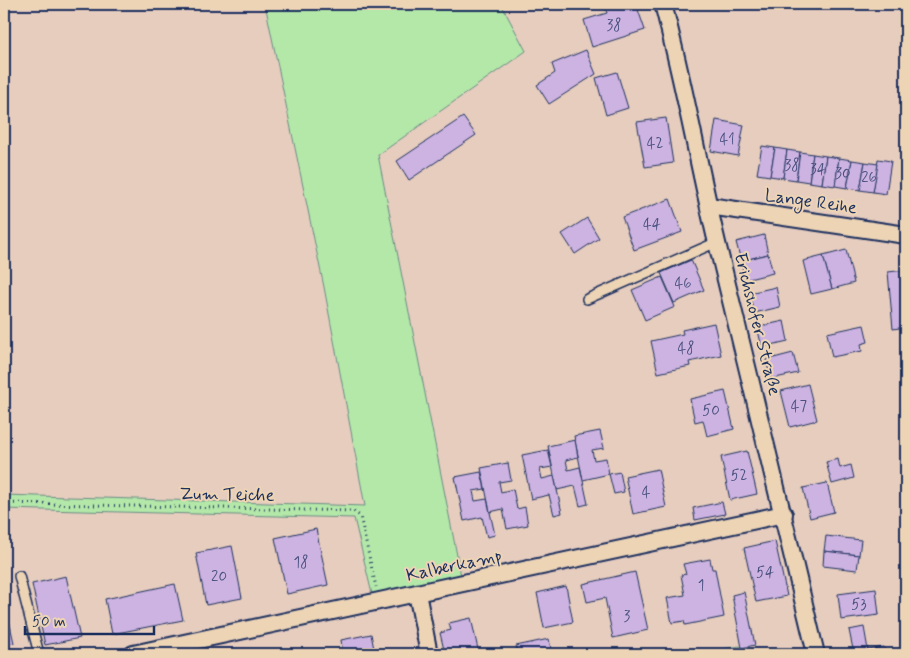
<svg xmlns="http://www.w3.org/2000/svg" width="910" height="658" viewBox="0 0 910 658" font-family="Mynerve,sans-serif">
<rect width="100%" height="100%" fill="#e7cdbe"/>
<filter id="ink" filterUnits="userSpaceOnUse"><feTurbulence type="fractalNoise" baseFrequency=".02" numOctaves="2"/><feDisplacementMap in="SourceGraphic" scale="10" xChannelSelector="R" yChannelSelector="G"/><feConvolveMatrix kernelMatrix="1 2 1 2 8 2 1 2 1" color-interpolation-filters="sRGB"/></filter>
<g filter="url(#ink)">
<!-- green -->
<g fill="#b4e8a9" stroke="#688c84">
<path d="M265,4H485L486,5L501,4L526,51L378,155L461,576L372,594L354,518L4,509V495L365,506L324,287Z"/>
<path d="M740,646L742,654H692Z"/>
</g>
<!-- building -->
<g fill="#cdb3e1" stroke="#1b2f5e">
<path d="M604,4H636L645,30L592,47L584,20L607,13Z"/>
<path d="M586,50L596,74L549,104L537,85L555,73L552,64Z"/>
<path d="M617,72L628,108L606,115L596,78Z"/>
<path d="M463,117L476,135L409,180L397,161Z"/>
<path d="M666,118L673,163L645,167L637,122Z"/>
<path d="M716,120L744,125L738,156L711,151Z"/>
<path d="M762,146L775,148L770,176L757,174Z"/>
<path d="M775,148L787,150L783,178L770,176Z"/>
<path d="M787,150L800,152L796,180L783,178Z"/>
<path d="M800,152L813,154L809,182L796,180Z"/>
<path d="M813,154L826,156L822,184L809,182Z"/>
<path d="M826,156L839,158L835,186L822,184Z"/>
<path d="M839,158L852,160L847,188L835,186Z"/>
<path d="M878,159L891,161L886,194L873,192Z"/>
<path d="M852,160L865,162L860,190L847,188Z"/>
<path d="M865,162L878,164L873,192L860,190Z"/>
<path d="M670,199L682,232L634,250L622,217Z"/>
<path d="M587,218L599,238L575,254L562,234Z"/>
<path d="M764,235L768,254L741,261L736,242Z"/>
<path d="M846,250L854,283L832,289L823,256Z"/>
<path d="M768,254L773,273L745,280L741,261Z"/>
<path d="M823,256L832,289L811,294L803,261Z"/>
<path d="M691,260L704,290L674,303L661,273Z"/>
<path d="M906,270V327L893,329L888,272Z"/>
<path d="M662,277L675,307L645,320L632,290Z"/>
<path d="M776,287L780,307L754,313L749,293Z"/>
<path d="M784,321L788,341L762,347L757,327Z"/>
<path d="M714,323L721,355L689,362L690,366L658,373L651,341L683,334L682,330Z"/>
<path d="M864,325L868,342L861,344L862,351L832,357L827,333Z"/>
<path d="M793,353L798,373L771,379L766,360Z"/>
<path d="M808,384L817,420L790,427L781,391Z"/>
<path d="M725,391L734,429L707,436L703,420L695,422L690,399Z"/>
<path d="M600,431L604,448L592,450L594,460L606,458L609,474L583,480L574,436Z"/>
<path d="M575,440L578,457L566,460L568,470L580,467L588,504L580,506L575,486L557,490L548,446Z"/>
<path d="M548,450L552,467L540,469L542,479L554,476L562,513L554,515L549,495L531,499L522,455Z"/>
<path d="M747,451L757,494L730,500L721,457Z"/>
<path d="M838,459L840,468L851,465L854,478L832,484L826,462Z"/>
<path d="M508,463L511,480L499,482L501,492L513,489L517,509L525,507L528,525L507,529L503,509L490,512L481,468Z"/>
<path d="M658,469L666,507L633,514L625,476Z"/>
<path d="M481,472L485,489L473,491L475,501L487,499L495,535L487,537L482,517L464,521L455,477Z"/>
<path d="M620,472L624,492L614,494L609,474Z"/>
<path d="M827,483L834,512L810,518L803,488Z"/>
<path d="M722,502L725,514L695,520L693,508Z"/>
<path d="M316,529L328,585L287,594L275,538Z"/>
<path d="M826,536L861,540L859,555L824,551Z"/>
<path d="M775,541L787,596L756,602L744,548Z"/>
<path d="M232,546L242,598L206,605L196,553Z"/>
<path d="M824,551L859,555L857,570L823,566Z"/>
<path d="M710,559L712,569H715L724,617L685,625L684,621L672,623L667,598L685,595L681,575L686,574L683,564Z"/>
<path d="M635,572L648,630L613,638L605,598L587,602L583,584Z"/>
<path d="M66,576L80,638L45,645L32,584Z"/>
<path d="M175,584L183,620L112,634L105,599Z"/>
<path d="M566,586L573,622L544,628L537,593Z"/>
<path d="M876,589L879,615L841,620L838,594Z"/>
<path d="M744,592L755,645L742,648L732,595Z"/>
<path d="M7,611L14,643L4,645V612Z"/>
<path d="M471,618L479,654H445L440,633L451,630L449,623Z"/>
<path d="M864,627L868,650L884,647L886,654H854L849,630Z"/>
<path d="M371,634L375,654H343L341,640Z"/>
<path d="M549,639L552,654H518L516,646Z"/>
</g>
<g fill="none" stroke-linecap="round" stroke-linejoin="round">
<defs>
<g id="service">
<path d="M587,299L717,242"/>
<path d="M19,576L39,654"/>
</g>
<g id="minor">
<path d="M663,4C684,83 698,163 717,243C750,380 784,517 816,654"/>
<path d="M709,206L906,235"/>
<path d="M417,593L429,654"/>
<path d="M133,654L784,514"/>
</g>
</defs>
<!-- service casing -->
<use href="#service" stroke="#1b2f5e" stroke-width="12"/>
<!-- minor casing -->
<use href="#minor" stroke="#1b2f5e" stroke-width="20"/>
<!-- path -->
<path stroke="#1b2f5e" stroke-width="3" stroke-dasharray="1 4" stroke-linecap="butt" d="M4,503L353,511L360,516L376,587"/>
<!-- service -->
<use href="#service" stroke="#edd4b5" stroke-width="9"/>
<!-- minor -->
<use href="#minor" stroke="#edd4b5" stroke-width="16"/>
</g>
</g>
<g text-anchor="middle" stroke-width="4" stroke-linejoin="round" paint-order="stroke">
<!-- number labels -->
<g font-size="15" fill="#48507f">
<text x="614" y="30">38</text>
<text x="727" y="144">41</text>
<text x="655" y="148">42</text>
<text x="792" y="170">38</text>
<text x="818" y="174">34</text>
<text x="843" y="178">30</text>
<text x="869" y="182">26</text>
<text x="652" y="229">44</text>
<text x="683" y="288">46</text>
<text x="686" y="353">48</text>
<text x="799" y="411">47</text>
<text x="711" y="415">50</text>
<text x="739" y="480">52</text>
<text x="646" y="497">4</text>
<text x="301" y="567">18</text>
<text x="765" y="577">54</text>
<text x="219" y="581">20</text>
<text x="701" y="590">1</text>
<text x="859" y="609">53</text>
<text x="627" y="621">3</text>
</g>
<!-- street labels -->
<g font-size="18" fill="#1b2f5e" stroke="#edd4b5">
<text transform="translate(811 201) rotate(8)" y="6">Lange Reihe</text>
<text transform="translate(758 324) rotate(76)" y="6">Erichshofer Straße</text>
<text transform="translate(227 494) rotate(1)" y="6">Zum Teiche</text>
<text transform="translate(454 565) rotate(-12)" y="6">Kalberkamp</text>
</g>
</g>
<!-- margin -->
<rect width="910" height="658" fill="none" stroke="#edd4b5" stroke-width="20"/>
<rect x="10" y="10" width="890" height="638" fill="none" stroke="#1b2f5e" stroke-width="2" filter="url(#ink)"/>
<!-- scale -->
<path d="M25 626v8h129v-8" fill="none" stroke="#1b2f5e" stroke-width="2.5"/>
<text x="32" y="626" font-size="15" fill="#1b2f5e" stroke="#edd4b5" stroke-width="4" paint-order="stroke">50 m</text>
</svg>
